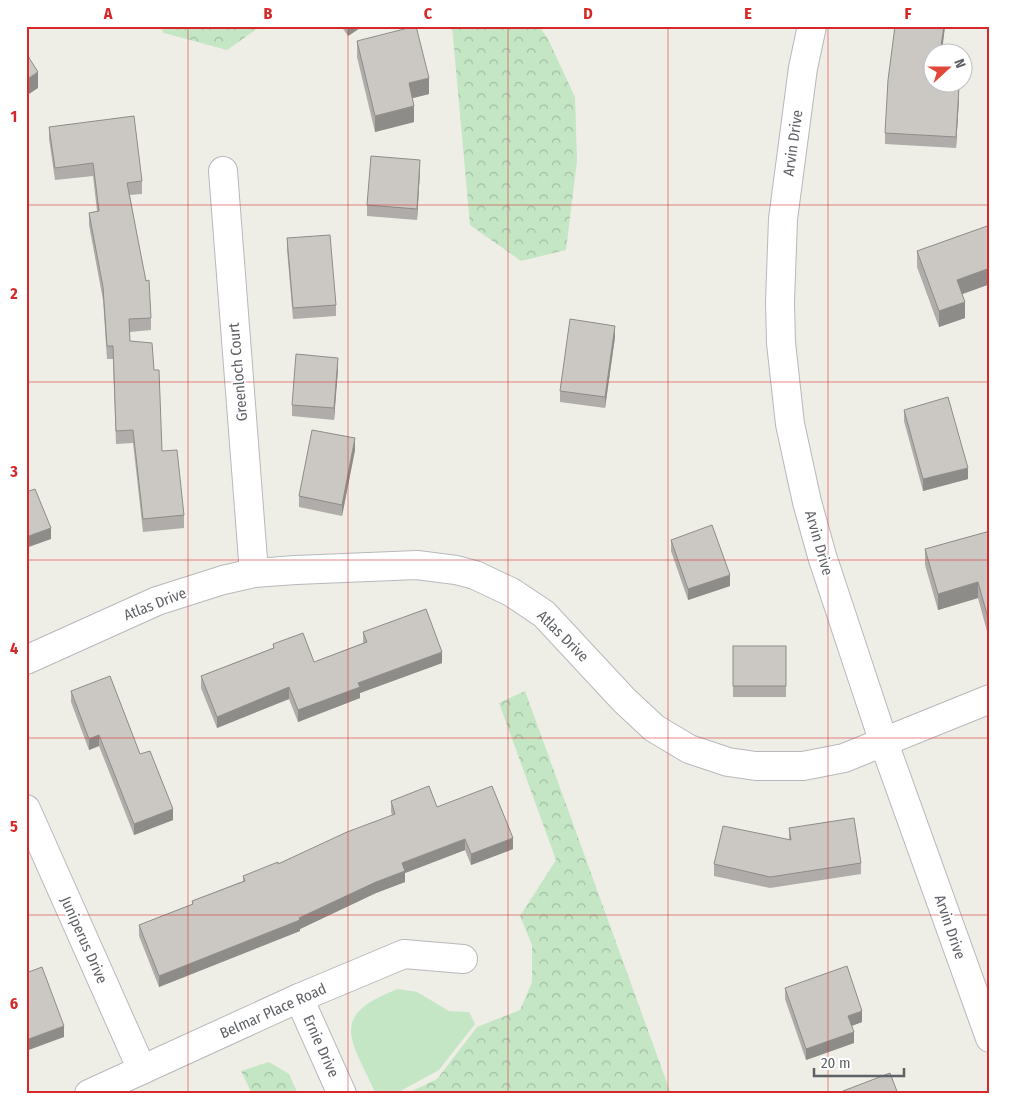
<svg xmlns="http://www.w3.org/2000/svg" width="1016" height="1120" viewBox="0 0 1016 1120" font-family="'Fira Sans Condensed',sans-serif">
<defs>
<pattern id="forest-crowns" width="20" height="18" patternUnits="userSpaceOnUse" patternTransform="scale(1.25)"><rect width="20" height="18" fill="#c4e6c5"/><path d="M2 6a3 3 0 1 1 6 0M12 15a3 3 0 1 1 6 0" fill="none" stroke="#a2bea4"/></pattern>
</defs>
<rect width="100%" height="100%" fill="#efeee6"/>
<!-- forest -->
<g fill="url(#forest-crowns)">
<path d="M159,26H261L227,50L164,33Z"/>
<path d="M452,26H539L548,39L575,97L577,161L566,250L521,261L470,225Z"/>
<path d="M525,691L671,1094H406L437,1079L477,1027L520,1010L532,982V945L520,916L556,860L499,703Z"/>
<path d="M269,1062L289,1074L298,1094H252L241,1071Z"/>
</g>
<!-- green -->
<path fill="#c4e6c5" d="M398,989L417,992L449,1011L469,1012L475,1024L439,1070L395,1094H376C351,1039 327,1016 398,989Z"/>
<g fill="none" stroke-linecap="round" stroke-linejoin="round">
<defs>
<g id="minor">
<path d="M812,26L803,68L783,219L780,302L781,343L790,424L807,502L822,556L884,743L990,1038"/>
<path d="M223,171L254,573"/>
<path d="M26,660L157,601L223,580L254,573L296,570L417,565L456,570L475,575L511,592L544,614L624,700L654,728L689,749L728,762L756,766H803L844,758L990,699"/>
<path d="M26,809L142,1070"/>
<path d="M299,998L342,1094"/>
<path d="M89,1094L299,998L404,954L463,959"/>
</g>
</defs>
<!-- minor casing -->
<use href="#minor" stroke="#b7b8bc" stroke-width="30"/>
<!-- minor -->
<use href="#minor" stroke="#fff" stroke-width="28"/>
</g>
<!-- wall -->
<g fill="#afaca9">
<path d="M341,26H363L348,36Z"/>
<path d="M895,26H945L937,86L959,98L956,148L885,144V133Z"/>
<path d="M357,41L429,94L413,98L414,122L375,132L357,57Z"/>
<path d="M49,127L142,181V194L130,195L151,318V330L130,332V341L154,370L162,451L184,515V528L143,532L133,443L116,444L113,359H107L103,300L89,225V213L97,211L93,176L55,180L49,139Z"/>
<path d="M420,171L417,220L367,216V205Z"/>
<path d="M990,225V284L962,294L965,318L939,327L917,267V251Z"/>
<path d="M287,238L336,305V316L293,319L287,250Z"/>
<path d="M615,337L605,408L560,402V391Z"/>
<path d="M338,369L334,420L292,416V405Z"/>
<path d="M904,410L968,479L923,491L904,421Z"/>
<path d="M355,450L342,516L299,507V496Z"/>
<path d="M990,531V634L988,635L978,598L938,610L925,565V549Z"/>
<path d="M671,540L730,586L688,600L671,551Z"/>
<path d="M363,632L442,663L360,693V698L298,722L289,699L217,728L201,688V676L273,648V644L314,662L363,643Z"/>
<rect x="733" y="646" width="53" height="51"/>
<path d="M71,691L140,754L173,820L134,835L99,746L89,750L71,702Z"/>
<path d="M391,801L437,807L513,849L471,865L465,850L405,873V882L376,893L300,929V931L159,987L139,936V925L192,905V901L243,881V876L278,864L392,815L391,812Z"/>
<path d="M789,828L861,863V874L770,888L714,876V864L789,839Z"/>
<path d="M785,988L862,1022L852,1026L854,1043L806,1060L785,999Z"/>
</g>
<!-- shaded-wall -->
<g fill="#8e8c89">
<path d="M26,26H29V29L26,31Z"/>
<path d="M348,26H363L348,36Z"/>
<path d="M944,26H945L942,52H940Z"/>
<path d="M38,72V88L26,96V80Z"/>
<path d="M429,78V94L409,99V83Z"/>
<path d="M959,87V98L956,148V137Z"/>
<path d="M414,106V122L375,132V116Z"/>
<path d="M420,160V171L417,220V209Z"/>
<path d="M990,268V284L957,296V280Z"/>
<path d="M965,302V318L939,327V311Z"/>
<path d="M615,326V337L605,408V397Z"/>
<path d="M338,358V369L334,420V408Z"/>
<path d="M355,438V450L342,516V505Z"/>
<path d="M968,468V479L923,491V479Z"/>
<path d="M51,528V539L26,548V537Z"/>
<path d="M730,575V586L688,600V589Z"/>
<path d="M978,582V598L938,610V594Z"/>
<path d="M988,618H990V634L988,635Z"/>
<path d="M442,652V663L360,693V698L298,722V710L358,683Z"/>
<path d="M289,687V699L217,728V717Z"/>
<path d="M99,735V746L89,750V739Z"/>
<path d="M173,809V820L134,835V824Z"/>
<path d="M513,838V849L471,865V854Z"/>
<path d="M465,839V850L405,873V882L376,893L300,929V931L159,987V976L299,918L402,863Z"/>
<path d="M862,1011V1022L848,1027V1016Z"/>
<path d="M64,1026V1037L26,1051V1040Z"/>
<path d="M854,1032V1043L806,1060V1049Z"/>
</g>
<!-- building -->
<g fill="#cbc8c4" stroke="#8e8c89">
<path d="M416,26L429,78L409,83L414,106L375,116L357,41Z"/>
<path d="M895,26H944L940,52H934V82H937L936,86L959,87L956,137L885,133L888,80Z"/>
<path d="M26,53L38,72L26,80Z"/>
<path d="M134,116L142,181L127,183L146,281L149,280L151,318L129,319L130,341L152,343L154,370H159L162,451L177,450L184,515L143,519L133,430L116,431L113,346H107L103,287L89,213L99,211L93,163L55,168L49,127Z"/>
<path d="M371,156L420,160L417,209L367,205Z"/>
<path d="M990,225V268L957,280L965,302L939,311L917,251Z"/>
<path d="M330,235L336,305L293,308L287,238Z"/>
<path d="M570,319L615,326L605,397L560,391Z"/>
<path d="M296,354L338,358L334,408L292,405Z"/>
<path d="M948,397L968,468L923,479L904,410Z"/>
<path d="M312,430L355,438L342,505L299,496Z"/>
<path d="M35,489L51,528L26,537V492Z"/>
<path d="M712,525L730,575L688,589L671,540Z"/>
<path d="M990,531V618H988L978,582L938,594L925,549Z"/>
<path d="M426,609L442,652L358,683L360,687L298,710L289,687L217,717L201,676L274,648L273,644L303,633L314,662L367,642L363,632Z"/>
<rect x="733" y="646" width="53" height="40"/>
<path d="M110,676L140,754L150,751L173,809L134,824L99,735L89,739L71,691Z"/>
<path d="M429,786L437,807L492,786L513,838L471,854L465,839L402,863L405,871L376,882L299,918L300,920L159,976L139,925L193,904L192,901L245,881L243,876L278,862V864L347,832L395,814L391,801Z"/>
<path d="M854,818L861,863L770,877L714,864L723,826L791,840L789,828Z"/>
<path d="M847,966L862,1011L848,1016L854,1032L806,1049L785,988Z"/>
<path d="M42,967L64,1026L26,1040V973Z"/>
<path d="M890,1073L898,1094H845L843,1091Z"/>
</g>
<!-- grid -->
<path fill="none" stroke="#d62828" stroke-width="1" stroke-opacity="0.55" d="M188,26V1094M348,26V1094M508,26V1094M668,26V1094M828,26V1094M26,205H990M26,382H990M26,560H990M26,738H990M26,915H990"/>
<g text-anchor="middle" stroke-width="4" stroke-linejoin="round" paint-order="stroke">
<!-- street labels -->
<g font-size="15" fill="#5e6166" stroke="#fff">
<text transform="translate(793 143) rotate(-82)" y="5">Arvin Drive</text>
<text transform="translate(238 372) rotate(-95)" y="5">Greenloch Court</text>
<text transform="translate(819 543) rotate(74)" y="5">Arvin Drive</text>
<text transform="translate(155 604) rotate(-21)" y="5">Atlas Drive</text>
<text transform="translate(563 636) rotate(45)" y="5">Atlas Drive</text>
<text transform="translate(950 927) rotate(71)" y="5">Arvin Drive</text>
<text transform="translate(84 940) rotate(66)" y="5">Juniperus Drive</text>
<text transform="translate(273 1011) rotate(-24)" y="5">Belmar Place Road</text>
<text transform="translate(321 1046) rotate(66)" y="5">Ernie Drive</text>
</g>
</g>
<!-- border -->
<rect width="1016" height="1120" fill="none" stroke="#ffffff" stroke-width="55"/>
<!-- north arrow -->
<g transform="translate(948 68) rotate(69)"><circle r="24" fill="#ffffff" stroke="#bfc0c2"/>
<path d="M0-4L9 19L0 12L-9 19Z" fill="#e24839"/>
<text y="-8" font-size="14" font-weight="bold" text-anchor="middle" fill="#5e6166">N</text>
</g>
<!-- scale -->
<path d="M814 1068v8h90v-8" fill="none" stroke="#5e6166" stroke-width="2.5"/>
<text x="821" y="1068" font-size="15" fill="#5e6166" stroke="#ffffff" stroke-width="4" paint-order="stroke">20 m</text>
<rect x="28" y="28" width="960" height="1064" fill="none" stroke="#d62828" stroke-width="2"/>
<g font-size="16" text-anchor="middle" font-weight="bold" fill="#d62828">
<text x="108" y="19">A</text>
<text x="268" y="19">B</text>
<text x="428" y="19">C</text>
<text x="588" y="19">D</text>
<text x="748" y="19">E</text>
<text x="908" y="19">F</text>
<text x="14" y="122">1</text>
<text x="14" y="299">2</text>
<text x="14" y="477">3</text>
<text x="14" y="654">4</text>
<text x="14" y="832">5</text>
<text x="14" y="1009">6</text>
</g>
</svg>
